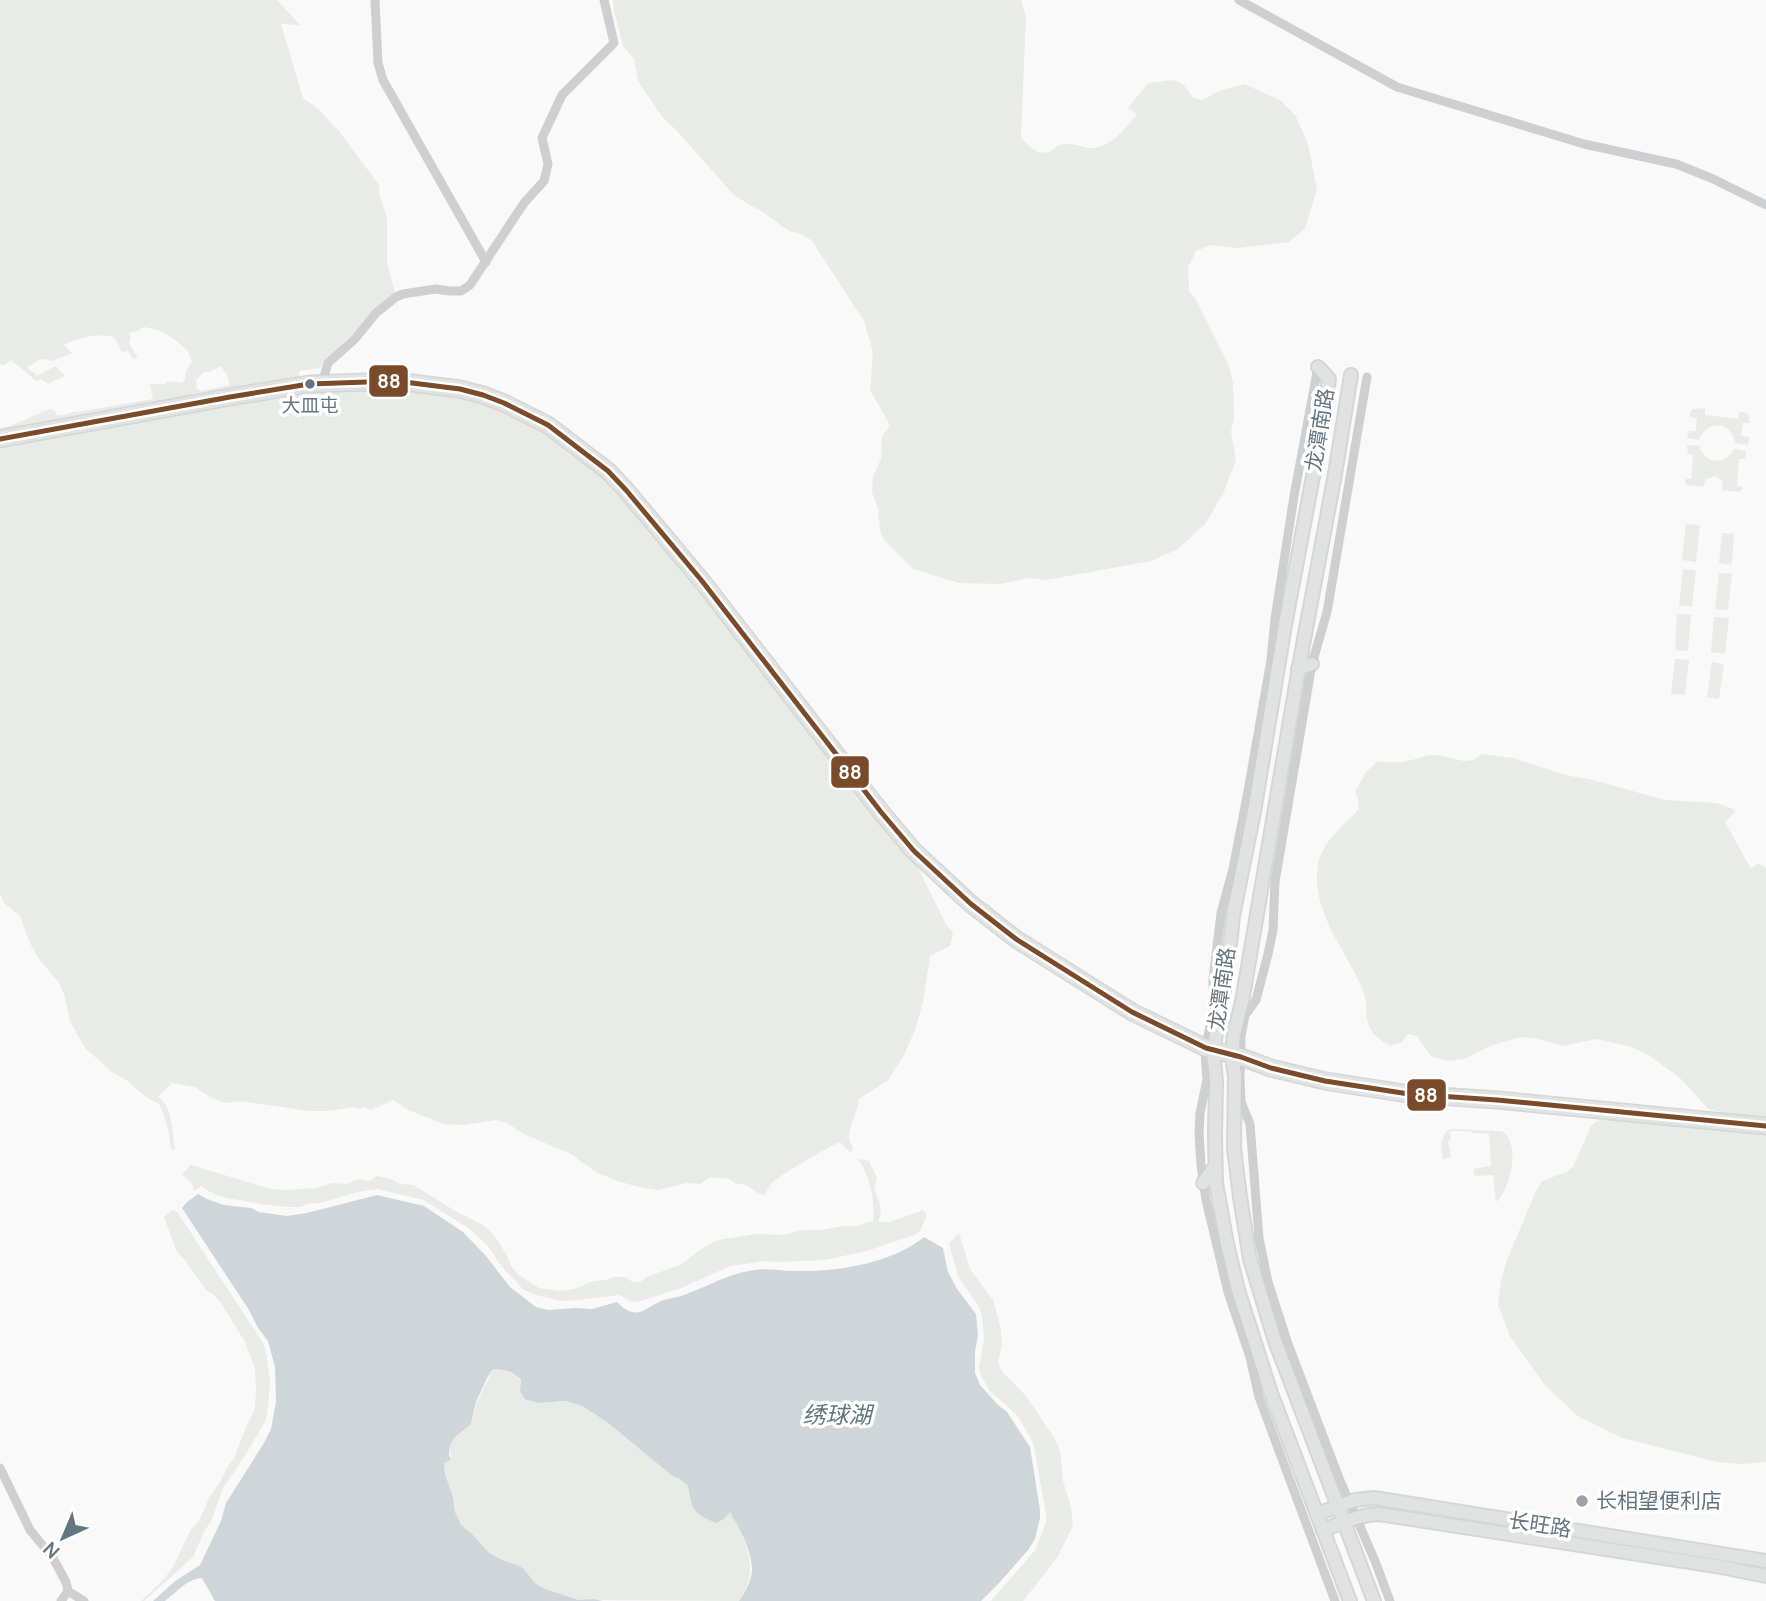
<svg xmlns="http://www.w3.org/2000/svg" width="1766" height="1601" viewBox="0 0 1766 1601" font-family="Manrope,'Noto Sans SC',sans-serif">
<rect width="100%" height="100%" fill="#f9f9f9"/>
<!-- green -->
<g fill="#e8ebe6" fill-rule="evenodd">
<path d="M0,0H277L300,25L281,24L303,98L317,108L339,131L379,185L380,196L387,219V262L395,293L358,330L337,349L320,368L299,371L300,379L0,434V428L10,426L50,409L54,410L57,415C65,417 71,410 78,412L153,399L150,384H165L169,381L182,383L185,379L186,371L192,362L189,356V352C176,340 163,329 144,327L137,331L129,333L131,339L129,343L138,358L133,359L128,351L122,352L114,337C97,333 78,337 64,345L72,353L52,361L44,359L39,360L27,367L37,376L56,366L65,376L48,384L41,379L36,381L11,360L4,365H0ZM221,366L227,375L230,385L201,391L197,389L196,380L204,372H209Z"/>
<path d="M613,0H1021L1026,17L1021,137C1029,147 1039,158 1053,150C1057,147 1057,145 1062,144C1073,142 1086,149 1094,148C1112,146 1127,127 1137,114L1128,108L1148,83C1170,82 1178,72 1192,97L1202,100L1219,91L1244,84L1280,100L1295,115L1302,130L1308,144L1317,190L1305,228L1289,242L1237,248L1211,245L1196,251L1188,267L1189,291L1196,300L1229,366L1233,383L1234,419L1231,432L1236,460L1223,494L1205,524L1178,549L1151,561L1046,580L1029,578L1000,584L959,583L913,569L885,541L880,531L878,509L872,492L873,476L881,459L882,437L890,425L870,390L873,352L864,321L812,241L802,234L789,231L763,212L748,204L734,195L675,129L663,118L638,81L634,59L623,46L614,10Z"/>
<path d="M388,387L481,400L541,429L609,481L657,537L844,775L882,826L915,862L946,924L953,933L950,946L930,956L923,1002L915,1030L904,1055L888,1080L859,1099C858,1114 842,1135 853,1147L851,1153L840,1142C831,1145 775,1178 771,1184C768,1188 767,1191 765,1195C754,1194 749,1182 736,1184L730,1179L711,1177L700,1184L686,1183L658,1190L639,1187L617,1181L596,1172L569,1153L526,1135L507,1123L496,1120L464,1125L444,1124L408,1110L393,1100L371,1110L364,1107L358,1109L356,1107L327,1111H309L240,1101L225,1103L210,1097L195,1087L172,1083L158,1097C173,1106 172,1133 175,1148L172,1150C169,1144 170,1139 169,1133C167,1123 163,1113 159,1104L146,1097L125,1079L112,1072L85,1048L70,1021L65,997L59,983L38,958L30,943L20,916L4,903L0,894V445L77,431L313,391Z"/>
<path d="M1705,408V415L1738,419L1739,412H1745L1748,414L1750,423H1743L1741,436L1749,437L1748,445L1735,443C1731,421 1707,419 1699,440L1687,438L1689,431H1696L1697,418L1690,417V412L1693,409Z"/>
<path d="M1687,445L1699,446C1705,464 1725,466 1734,449L1746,451L1745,459H1739L1737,486L1743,487L1742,490L1738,492L1722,490L1723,481L1715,476L1706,479L1703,487L1687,485L1685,482L1686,479H1691L1693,455L1688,454Z"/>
<path d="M1686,524L1700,525L1696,562L1682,560Z"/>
<path d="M1722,533L1734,534L1732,565L1719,563Z"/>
<path d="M1683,569L1696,570L1692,607L1679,605Z"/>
<path d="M1719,573L1732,574L1728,610L1715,609Z"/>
<path d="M1677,614L1691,615L1688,651L1675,650Z"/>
<path d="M1714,617L1729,618L1725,654L1711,652Z"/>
<path d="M1675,659L1689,660L1685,695L1671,694Z"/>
<path d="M1712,662L1724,664L1719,699L1707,697Z"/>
<path d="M1482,754L1512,758L1570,776L1589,779L1665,800L1717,803L1731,808L1736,811L1725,822L1751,869L1758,863L1766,868V1120L1734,1115L1708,1109L1681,1079L1649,1055L1632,1047L1596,1039L1563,1046L1538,1039L1521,1037L1493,1045L1464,1059L1447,1061L1431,1056L1417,1036L1408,1034L1402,1042L1391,1046C1383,1042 1376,1038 1371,1030C1364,1019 1368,1005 1364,993C1348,951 1310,913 1318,864C1323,840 1344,826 1359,809L1358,799L1355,792L1366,772L1378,761C1389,763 1401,763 1412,760C1420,758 1425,755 1434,755C1452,755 1467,769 1482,754Z"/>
<path d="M1611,1117L1644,1123L1766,1132V1462L1742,1464L1717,1462L1623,1438L1577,1416L1545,1385L1510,1336L1498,1305L1501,1280L1507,1260L1536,1191L1542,1181L1566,1172L1573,1167L1591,1126L1595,1122Z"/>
<path d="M1450,1129L1502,1131C1521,1143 1511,1189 1496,1202L1493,1175L1475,1176L1473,1169L1491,1166L1489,1134L1472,1133L1471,1131H1450L1451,1140L1448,1141L1451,1158L1443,1159C1440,1147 1440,1136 1450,1129Z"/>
<path d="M861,1159L869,1161L877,1178L874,1189C879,1202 884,1209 878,1222H890L923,1210L927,1215L920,1231L914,1235L867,1251L824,1260L779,1262L766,1261L730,1266L679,1289L649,1298L642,1301L633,1302L619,1295L579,1300L560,1301L532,1294L522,1288L502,1267L487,1245L468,1228L424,1200L377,1189L358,1192L320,1203L308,1204L300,1207H289L268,1205L226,1198L210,1192L201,1186L194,1191L192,1184L182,1174L191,1165L271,1189L285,1190L316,1188L332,1183L347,1184L359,1179L370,1181L376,1176L388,1178L400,1184L414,1185L455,1211L483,1225L494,1235L506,1254L513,1269L519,1275L539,1288L559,1291L574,1289L594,1281L605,1280L614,1277H624L633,1282H640L649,1276L680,1265L707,1245L719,1240L755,1234L783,1235L803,1230H820L844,1226H857L868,1222H873C875,1202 871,1176 858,1160Z"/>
<path d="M173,1210L178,1213L263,1343L266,1351L270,1381L268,1407L266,1420L244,1457L223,1488L212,1519L204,1532L193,1557L144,1601H141L164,1579L173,1567L191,1529L199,1521L210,1496L220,1482L228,1466L234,1458L245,1430L255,1408L256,1392L255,1368L245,1342L221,1303L213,1294L206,1290L184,1259L177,1252L164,1217Z"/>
<path d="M959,1233L970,1269L993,1300L1001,1329L1002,1344L998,1362L1002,1371L1027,1397L1053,1436L1060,1450L1063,1481L1071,1507L1073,1526L1057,1558L1023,1601H991L1035,1550L1043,1530L1046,1522V1514L1034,1447L1030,1437L1016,1414L990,1391L981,1376L979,1367L984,1339L982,1316L979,1307L958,1276L949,1243Z"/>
<path d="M493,1369C506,1370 512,1371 521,1381L520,1391L539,1403L566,1401L582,1406L607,1422L671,1475L680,1479L688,1486C690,1508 692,1506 708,1520L730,1511C746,1541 761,1570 739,1601L580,1600L545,1589L535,1583L523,1568L517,1565L502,1560L488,1553L472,1534L461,1525L455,1512L453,1497L445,1474L444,1463L451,1460L450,1445L455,1437L471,1424L477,1402Z"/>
</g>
<!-- water -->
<path fill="#ced6d9" d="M198,1194L207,1199L224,1205L251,1208L259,1212L287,1216L307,1213L377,1195L424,1206L463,1232L486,1256L510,1287L536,1307L548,1310L575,1308L592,1309L617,1302C623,1308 630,1314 640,1312C646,1310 652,1305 659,1302C667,1298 676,1298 684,1295C706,1287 726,1275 749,1271C765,1267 781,1271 797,1271C837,1272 893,1263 924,1237L943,1248L948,1272L957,1289L976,1314L978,1336L975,1351V1373L980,1385L998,1405L1007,1412L1030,1447L1040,1510V1518L1035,1539L1028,1550L1000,1582L981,1601H739C745,1593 752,1579 752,1570C752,1550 739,1528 730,1512L724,1519L716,1523C694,1514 691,1509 688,1486L680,1479L671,1475L607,1422L582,1406L566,1401L539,1403L525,1399L520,1391L521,1380C512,1371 506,1370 493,1369L487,1378L476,1402L471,1424L455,1437L450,1445L449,1454L451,1460L444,1463L445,1474L453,1497L455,1512L461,1525L472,1534L488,1552L502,1560L517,1565L523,1568L535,1583L545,1589L579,1600L593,1599L603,1601H215L202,1578C187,1579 177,1592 165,1601H153L174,1582L200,1565L221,1521L226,1503L264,1443L271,1429L276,1402L275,1367L268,1341L258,1328L249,1310L182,1208L187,1202Z"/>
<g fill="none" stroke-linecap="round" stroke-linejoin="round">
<defs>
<g id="secondary">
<path d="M1318,367L1329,379L1321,434L1285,625L1254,812L1233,916L1227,973L1213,1050L1216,1082L1215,1136L1216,1183L1227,1244L1238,1290L1271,1393L1350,1601"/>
<path d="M1351,375L1335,474L1302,650L1242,1002L1234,1034L1232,1055L1235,1077L1234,1148L1240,1197L1250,1259L1275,1341L1374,1601"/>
<path d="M1298,669L1312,664"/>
<path d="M1203,1183L1215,1166"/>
<path d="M1317,1514L1355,1500L1374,1498L1766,1561"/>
<path d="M1323,1530C1341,1523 1359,1515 1379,1514L1716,1566L1766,1576"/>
</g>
<path id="highway" d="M0,439L230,397L309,384L396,381L460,389L483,395L504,403L548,425L608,471L626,490L702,581L881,812L914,851L971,904L1016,939L1132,1012L1206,1048L1241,1057L1271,1068L1325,1081L1409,1094L1497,1100L1766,1126"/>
</defs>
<!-- secondary casing -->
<use href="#secondary" stroke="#d5d6d7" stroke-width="16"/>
<!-- highway casing -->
<use href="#highway" stroke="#d5d6d6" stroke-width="19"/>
<!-- street -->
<g stroke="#cecfd0" stroke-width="9">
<path d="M375,0L378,63L383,80L486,262"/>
<path d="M1239,0L1397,87L1584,144L1676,164L1711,178L1766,205"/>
<path d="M1318,367L1294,496L1275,619L1271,660L1248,791L1233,869L1221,913L1213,979V1010L1205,1052L1207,1080L1200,1113L1199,1134L1201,1165L1206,1200L1228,1292L1250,1357L1259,1397L1335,1601"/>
<path d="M1367,377L1327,612L1312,664L1275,882L1273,930L1268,954L1256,1000L1245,1015L1241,1036L1240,1079L1241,1102L1250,1124L1259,1238L1268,1282L1287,1341L1339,1478L1375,1561L1390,1601"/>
<path d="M322,383L328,363L355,339L376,313L396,297L403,294L435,289L450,291H461L470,285L524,203L544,181L548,164L542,138L562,95L614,43L604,0"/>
<path d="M0,1468L30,1530L53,1558L66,1582L68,1591L61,1601"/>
<path d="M68,1591L84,1601"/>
</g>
<!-- secondary -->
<use href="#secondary" stroke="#e1e2e2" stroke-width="12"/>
<!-- highway -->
<use href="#highway" stroke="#e1e2e2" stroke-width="16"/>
<defs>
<path id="bus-1" d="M0,439L230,397L309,384L396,381L460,389L483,395L504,403L548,425L608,471L626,490L702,581L881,812L914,851L971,904L1016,939L1132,1012L1206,1048L1241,1057L1271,1068L1325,1081L1409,1094L1497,1100L1766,1126"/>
</defs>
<!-- bus-1 casing -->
<use href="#bus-1" stroke="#fff" stroke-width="10"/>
<!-- bus-1 -->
<use href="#bus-1" stroke="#7a4b2a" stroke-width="5"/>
</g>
<!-- markers -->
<circle fill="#657683" stroke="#fff" stroke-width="2.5" cx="310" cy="384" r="6"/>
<circle fill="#99a4ac" stroke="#fff" stroke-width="2.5" cx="1582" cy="1501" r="7"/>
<g text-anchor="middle" stroke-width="7" stroke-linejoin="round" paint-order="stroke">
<!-- bus labels -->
<g font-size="19" fill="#657683" stroke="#fff">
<text x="310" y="412">大皿屯</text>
</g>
<!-- street labels -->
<g font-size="21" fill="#657683" stroke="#fff">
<text transform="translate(1320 430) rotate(-81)" y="7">龙潭南路</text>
<text transform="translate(1222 989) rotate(-82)" y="7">龙潭南路</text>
<text transform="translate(1540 1525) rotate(9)" y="7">长旺路</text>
</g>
<!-- poi labels -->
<g font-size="21" fill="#657683" stroke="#fff" text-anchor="start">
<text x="1596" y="1508">长相望便利店</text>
</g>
<!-- water labels -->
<g font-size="23" font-style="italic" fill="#60757c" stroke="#fff">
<text x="837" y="1423">绣球湖</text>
</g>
</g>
<g stroke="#fff" stroke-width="2.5">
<rect x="368" y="364" width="41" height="34" rx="7" fill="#7a4b2a"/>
<rect x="830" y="755" width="40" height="34" rx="7" fill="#7a4b2a"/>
<rect x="1406" y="1078" width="41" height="34" rx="7" fill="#7a4b2a"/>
</g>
<g font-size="19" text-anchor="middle" font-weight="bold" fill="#fff">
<text x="389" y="388">88</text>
<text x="850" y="779">88</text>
<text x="1426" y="1102">88</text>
</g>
<!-- north arrow -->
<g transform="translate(63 1538) rotate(224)" stroke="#ffffff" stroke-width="5" paint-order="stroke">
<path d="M0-5L12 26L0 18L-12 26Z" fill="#657683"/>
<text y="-10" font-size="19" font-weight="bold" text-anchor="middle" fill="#657683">N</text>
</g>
</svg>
